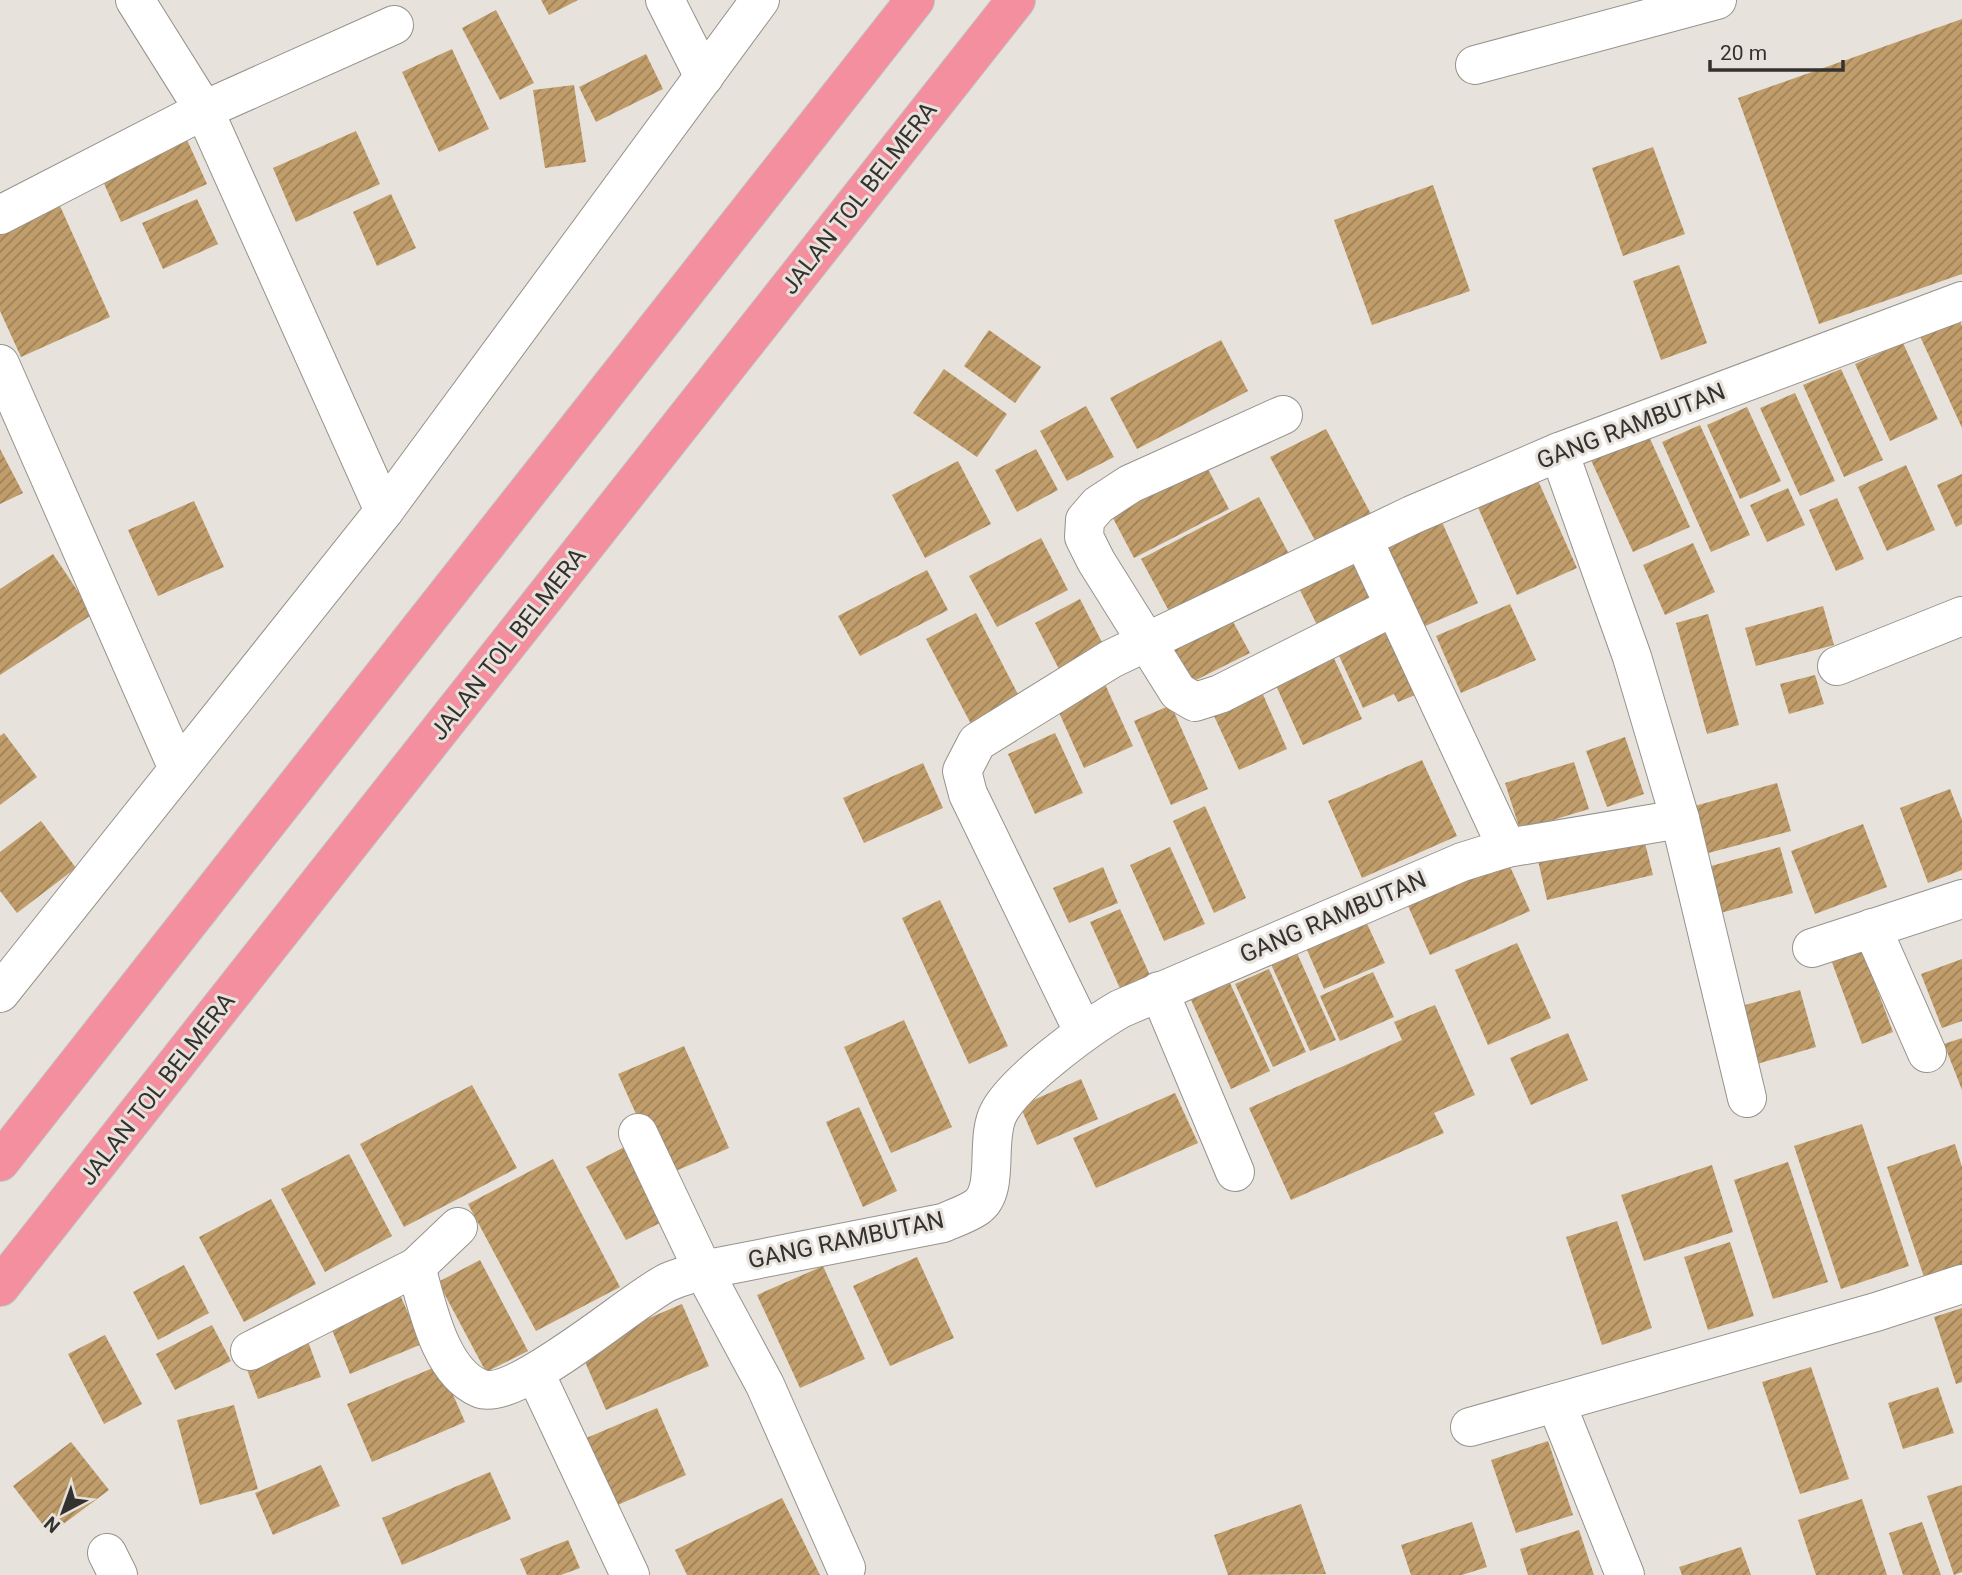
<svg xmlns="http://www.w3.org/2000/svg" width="1962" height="1575" viewBox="0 0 1962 1575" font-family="Roboto,sans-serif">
<defs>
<pattern id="building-hatch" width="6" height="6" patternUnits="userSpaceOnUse" patternTransform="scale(1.75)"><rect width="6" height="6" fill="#c09d6b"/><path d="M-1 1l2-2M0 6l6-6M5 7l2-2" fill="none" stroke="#9d8158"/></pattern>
</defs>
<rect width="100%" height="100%" fill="#e7e2db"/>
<!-- building -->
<g fill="url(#building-hatch)">
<path d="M541,0H578L549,15Z"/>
<path d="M496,10L534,83L500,100L462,28Z"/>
<path d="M1962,19V274L1819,324L1738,98Z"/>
<path d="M452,49L489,129L439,152L402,72Z"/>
<path d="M646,54L663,89L596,122L579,87Z"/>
<path d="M574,85L586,162L545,168L533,90Z"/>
<path d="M183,131L207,184L121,222L98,170Z"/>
<path d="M356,131L380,184L296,222L273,168Z"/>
<path d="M1653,147L1685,234L1623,256L1592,168Z"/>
<path d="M1433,185L1470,291L1372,325L1334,220Z"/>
<path d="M391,194L416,248L377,266L353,212Z"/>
<path d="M197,199L218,244L163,269L142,223Z"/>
<path d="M60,206L110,317L21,357L0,311V233Z"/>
<path d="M1679,265L1707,343L1661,360L1633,281Z"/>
<path d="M1957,315L1962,326V428L1918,332Z"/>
<path d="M989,330L1041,367L1015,403L964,366Z"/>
<path d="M1221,340L1248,391L1137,449L1110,398Z"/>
<path d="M1903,343L1938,419L1890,441L1855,364Z"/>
<path d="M944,369L1007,414L977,457L913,413Z"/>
<path d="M1841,369L1883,460L1844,477L1803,385Z"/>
<path d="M1795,393L1835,481L1800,496L1760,408Z"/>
<path d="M1086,406L1114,457L1067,481L1040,431Z"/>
<path d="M1747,407L1781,481L1740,499L1707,425Z"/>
<path d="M1700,425L1750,535L1711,552L1662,442Z"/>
<path d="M1326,429L1373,518L1318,546L1270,457Z"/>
<path d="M1647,432L1690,527L1633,552L1590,458Z"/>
<path d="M0,449L23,493L0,504Z"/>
<path d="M1036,449L1058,490L1017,512L995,470Z"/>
<path d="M1200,454L1229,509L1134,558L1105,503Z"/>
<path d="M958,461L991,524L925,558L892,495Z"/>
<path d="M1906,465L1935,530L1887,551L1858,487Z"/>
<path d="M1962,474V524L1956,527L1937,485Z"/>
<path d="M1536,476L1577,568L1517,595L1476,503Z"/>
<path d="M1788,488L1805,525L1767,542L1750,505Z"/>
<path d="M1259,497L1289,554L1171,615L1141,559Z"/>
<path d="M1837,498L1864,559L1836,571L1809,510Z"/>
<path d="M194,501L224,567L158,596L128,530Z"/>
<path d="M1437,511L1478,603L1423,627L1382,535Z"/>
<path d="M1041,538L1068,590L997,627L969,576Z"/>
<path d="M1693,543L1715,592L1665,615L1643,565Z"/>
<path d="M1359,551L1383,600L1320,631L1296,582Z"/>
<path d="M53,554L93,614L0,675V589Z"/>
<path d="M927,570L948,610L860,656L838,616Z"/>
<path d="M1080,599L1106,650L1061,673L1035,623Z"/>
<path d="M1510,604L1536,660L1461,693L1436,636Z"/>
<path d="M1823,606L1834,645L1756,666L1745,628Z"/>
<path d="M1225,607L1250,653L1188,684L1164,638Z"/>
<path d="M976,613L1020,698L971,724L926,639Z"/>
<path d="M1708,614L1739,725L1707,734L1676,623Z"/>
<path d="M1395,621L1425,691L1398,702L1394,694L1363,708L1335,647Z"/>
<path d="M1332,654L1362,719L1303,745L1273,679Z"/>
<path d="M1815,675L1824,704L1789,714L1780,684Z"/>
<path d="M1257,681L1287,749L1239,770L1208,703Z"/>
<path d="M1105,684L1133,746L1084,768L1056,706Z"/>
<path d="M1171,705L1208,789L1171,805L1134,721Z"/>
<path d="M4,733L37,777L0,805V736Z"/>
<path d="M1055,733L1083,793L1035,814L1008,754Z"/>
<path d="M1625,737L1644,794L1607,807L1586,751Z"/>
<path d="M1422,760L1457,836L1362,878L1328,801Z"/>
<path d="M1574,762L1589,809L1520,830L1505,783Z"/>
<path d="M923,763L943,808L864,843L843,798Z"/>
<path d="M1777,783L1791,831L1697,856L1684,809Z"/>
<path d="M1950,789L1962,820V870L1928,883L1900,808Z"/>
<path d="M1205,806L1246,898L1214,913L1173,821Z"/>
<path d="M41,821L76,868L17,913L0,891V852Z"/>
<path d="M1863,824L1887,887L1815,914L1791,851Z"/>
<path d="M1642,831L1653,875L1547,900L1537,856Z"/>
<path d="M1170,847L1205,924L1164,941L1130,865Z"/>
<path d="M1780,847L1793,893L1713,915L1700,869Z"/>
<path d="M1504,853L1530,911L1430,955L1404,897Z"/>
<path d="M1103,867L1118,903L1069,923L1053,888Z"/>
<path d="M940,900L1008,1046L969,1064L902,918Z"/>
<path d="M1120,909L1153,982L1123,995L1090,922Z"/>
<path d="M1364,917L1385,963L1324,989L1304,943Z"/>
<path d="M1292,942L1336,1040L1310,1051L1266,953Z"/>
<path d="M1517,943L1551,1018L1488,1045L1455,970Z"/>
<path d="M1861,946L1893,1032L1862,1044L1830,957Z"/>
<path d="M1962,959V1021L1942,1028L1921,974Z"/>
<path d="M1269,969L1306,1052L1273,1067L1235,984Z"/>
<path d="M1373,972L1394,1017L1340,1041L1320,996Z"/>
<path d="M1230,983L1270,1071L1231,1089L1191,1000Z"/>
<path d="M1800,990L1816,1047L1750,1066L1734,1008Z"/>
<path d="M1435,1005L1475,1095L1434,1113L1444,1133L1291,1200L1249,1108L1402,1040L1394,1022Z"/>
<path d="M904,1020L952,1127L891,1153L844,1047Z"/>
<path d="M1568,1033L1588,1080L1531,1105L1510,1058Z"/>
<path d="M1962,1038V1090L1944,1044Z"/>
<path d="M684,1046L729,1148L664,1176L618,1074Z"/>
<path d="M1081,1079L1098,1119L1037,1145L1020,1106Z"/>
<path d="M472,1085L517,1168L404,1227L360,1144Z"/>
<path d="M1175,1093L1198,1143L1096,1188L1073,1138Z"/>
<path d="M859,1107L897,1191L863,1207L826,1122Z"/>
<path d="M1862,1124L1909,1266L1841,1289L1794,1146Z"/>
<path d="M632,1143L672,1217L626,1240L586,1167Z"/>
<path d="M1955,1144L1962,1167V1265L1924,1277L1887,1167Z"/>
<path d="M349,1154L392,1236L325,1272L281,1189Z"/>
<path d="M553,1159L620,1287L536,1331L468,1204Z"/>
<path d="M1788,1162L1828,1282L1773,1299L1734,1180Z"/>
<path d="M1712,1165L1733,1232L1644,1261L1621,1195Z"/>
<path d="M271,1199L316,1284L244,1322L199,1237Z"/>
<path d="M1617,1221L1652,1328L1602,1345L1566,1237Z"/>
<path d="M1730,1242L1754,1316L1708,1330L1684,1257Z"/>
<path d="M917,1257L954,1338L890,1366L853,1286Z"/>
<path d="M480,1260L528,1351L486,1372L438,1282Z"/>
<path d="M184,1265L209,1313L158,1340L133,1292Z"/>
<path d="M823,1266L865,1359L800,1388L757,1295Z"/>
<path d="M400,1295L422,1344L350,1374L330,1325Z"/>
<path d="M682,1304L709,1366L606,1410L579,1348Z"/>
<path d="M1962,1308V1382L1956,1384L1934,1317Z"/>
<path d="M212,1325L231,1361L175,1390L156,1354Z"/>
<path d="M105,1335L142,1404L104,1424L68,1354Z"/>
<path d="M306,1336L321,1377L258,1399L243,1359Z"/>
<path d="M440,1365L465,1422L372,1462L347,1404Z"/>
<path d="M1811,1367L1849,1479L1800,1494L1762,1382Z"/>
<path d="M1938,1387L1954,1433L1903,1449L1888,1403Z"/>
<path d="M234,1405L258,1489L200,1505L177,1420Z"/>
<path d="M657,1408L686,1475L613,1507L584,1439Z"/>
<path d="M1548,1441L1573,1515L1516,1533L1491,1460Z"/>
<path d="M71,1442L109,1490L50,1534L13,1486Z"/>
<path d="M321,1465L340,1506L273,1535L255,1493Z"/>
<path d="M490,1472L511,1519L402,1565L382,1518Z"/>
<path d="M1962,1485V1572L1954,1575L1927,1496Z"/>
<path d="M782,1498L820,1575H687L675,1550Z"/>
<path d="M1862,1499L1887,1575H1816L1798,1520Z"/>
<path d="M1301,1504L1326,1574L1228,1575L1214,1535Z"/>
<path d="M1472,1522L1487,1567L1462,1575H1411L1401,1545Z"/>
<path d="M1922,1522L1941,1575H1903L1889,1533Z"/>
<path d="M1579,1530L1594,1575H1528L1520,1549Z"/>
<path d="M568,1540L580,1568L561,1575H527L520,1559Z"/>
<path d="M1741,1547L1751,1575H1682L1679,1567Z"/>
</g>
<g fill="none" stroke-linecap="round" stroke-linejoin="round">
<defs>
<g id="minor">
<path d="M135,0L204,110L384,511"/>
<path d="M665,0L704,77"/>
<path d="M1475,65L1717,0"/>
<path d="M0,215L204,110L394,25"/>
<path d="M0,364L178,769"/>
<path d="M1283,415L1130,484L1098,505L1085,520L1084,537L1096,561L1178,692L1195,702L1220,694L1393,607"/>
<path d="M1363,539L1507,848"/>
<path d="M1837,666L1962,616"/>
<path d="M1680,819L1747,1098"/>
<path d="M1872,928L1927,1053"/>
<path d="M1812,948L1962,899"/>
<path d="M1159,991L1235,1172"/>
<path d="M0,993L384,511L760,0"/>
<path d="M1083,1031L968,794L962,771L977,742L1111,659L1412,515L1559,452L1962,301"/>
<path d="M638,1133L703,1270L765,1385L846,1568"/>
<path d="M416,1267C427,1304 439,1371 479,1388C515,1404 631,1300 668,1282C679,1277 692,1274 703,1270L943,1223C954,1218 967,1214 977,1207C1001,1190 984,1139 999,1112C1015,1081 1089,1027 1120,1009L1462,862L1507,848L1680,819L1632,657L1559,452"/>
<path d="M250,1351L416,1267L458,1227"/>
<path d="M535,1373L630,1575"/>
<path d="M1556,1403L1625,1575"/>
<path d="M1470,1427L1876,1312L1962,1284"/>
<path d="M107,1553L118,1575"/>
</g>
<g id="highway">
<path d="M0,1162L915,0"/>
<path d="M0,1287L1016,0"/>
</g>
</defs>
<!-- minor casing -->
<use href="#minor" stroke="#97928c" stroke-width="40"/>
<!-- highway casing -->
<use href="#highway" stroke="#c2c2c1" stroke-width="40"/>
<!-- minor -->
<use href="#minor" stroke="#fff" stroke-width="38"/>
<!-- highway -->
<use href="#highway" stroke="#f38f9e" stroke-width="38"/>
</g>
<g text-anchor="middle" stroke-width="6" stroke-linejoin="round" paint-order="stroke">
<!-- street labels -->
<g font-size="24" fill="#34322f" stroke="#e7e2db">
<text transform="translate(859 198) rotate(-52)" y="8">JALAN TOL BELMERA</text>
<text transform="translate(1631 426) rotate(-21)" y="8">GANG RAMBUTAN</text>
<text transform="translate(508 644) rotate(-52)" y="8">JALAN TOL BELMERA</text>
<text transform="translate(1333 917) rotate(-23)" y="8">GANG RAMBUTAN</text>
<text transform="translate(157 1089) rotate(-52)" y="8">JALAN TOL BELMERA</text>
<text transform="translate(846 1240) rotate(-12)" y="8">GANG RAMBUTAN</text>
</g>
</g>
<!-- north arrow -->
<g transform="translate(63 1512) rotate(221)" stroke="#e7e2db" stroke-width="5" paint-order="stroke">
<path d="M0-5L12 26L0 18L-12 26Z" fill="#34322f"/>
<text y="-10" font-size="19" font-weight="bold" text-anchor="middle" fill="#34322f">N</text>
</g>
<!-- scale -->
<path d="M1710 60v10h133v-10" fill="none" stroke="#34322f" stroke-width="3.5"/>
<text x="1720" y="60" font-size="21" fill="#34322f" stroke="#e7e2db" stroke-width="5" paint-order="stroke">20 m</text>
</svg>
